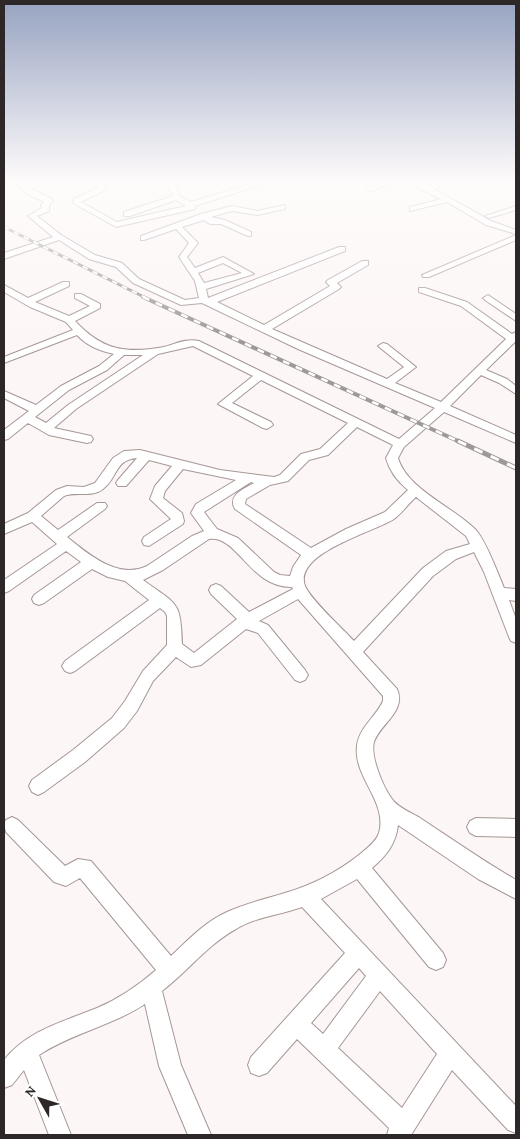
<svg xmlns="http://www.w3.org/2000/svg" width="520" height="1139" viewBox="0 0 520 1139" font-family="'Crimson Pro',serif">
<rect width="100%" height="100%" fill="#fdf6f6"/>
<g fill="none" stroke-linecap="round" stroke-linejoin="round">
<defs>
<g id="minor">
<path d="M15,182H24L32,189L52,199L53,201L49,205V211L37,216L61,235L95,255L122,263L139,279L185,300L199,298L195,281L179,257L189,243L176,229L144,240H141V236L201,214L232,206L257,211L285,205V209L257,215L232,211L211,217L225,220L251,232V236H248L221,224H210L204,220L182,227L198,243L187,257L195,268L223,257L254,274L206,289L208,298L339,247H345V251L217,302L264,325L330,286L326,282L328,280L362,261H368V265L337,283L341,287L339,289L272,329L387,379L404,367L378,346L383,343L387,344L416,367L395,383L441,402L506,339L461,306L419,292V288H425L467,302L512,334L516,332V341L486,370L507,379L516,386V394L499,383L481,375L450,406L516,435V443L444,412L404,447L398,458C407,489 453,507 475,529C485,539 498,573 504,588L516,589V601L509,600L516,619V643L511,641L509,637L484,572L474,552L456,559L433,576L363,652L397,689C407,711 380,724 374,742C370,756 383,787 392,799C397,807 412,813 420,818C452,839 483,861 516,880V899L478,879L398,825C396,844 386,856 372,868L443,953L446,960L443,967L436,970L429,967L357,879L321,899L516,1106V1133L508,1130L452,1070L411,1135H387L389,1128L297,1039L267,1073L259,1076L251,1073L248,1065L251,1057L345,953L302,907C280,915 255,917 236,929C207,945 187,972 162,991L181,1065L211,1135H188L159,1066L145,1004C112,1026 72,1033 39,1055L71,1135H49L24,1070L12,1085L4,1088V1060C28,1030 63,1022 97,1008C118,999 139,985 156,970L80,878L66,886L54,882L6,832L4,824L6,820L12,817L18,820L65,866L78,859L91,861L171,956C188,940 205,922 227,912C246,903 266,899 285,893C312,885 336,873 359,855C366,849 376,842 379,833C388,802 353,777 357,746C359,727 376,717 383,701V696L298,599L259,621L268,625L305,670L308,675L305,680L300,682L295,680L258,633L246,629L201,665L191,667L176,657L153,681L137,711L124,728L85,762L44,792L38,795L32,792L29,786L32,780L73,750L112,718L125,701L143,671L167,645V616L165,612L160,608L75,671L70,673L65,671L62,666L65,661L149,600L125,581L108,577L92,569L44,603L39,605L34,603L32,599L34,595L81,562L66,551L9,591L4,593V580L57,544L32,522L4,534V524L28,513L56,490L67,486L84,487L95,483L113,458L124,451L140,450L220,470L274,477L280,475L301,454L320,449L348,423L261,380L232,403L271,422L273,425L267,429L263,428L218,404L253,376L193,346L158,354L76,409L54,428L91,436L93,439L91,442L87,443L49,435L28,423L8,439L4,440V430L29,411L4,398V391L36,405L61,386L99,366L114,354C100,351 87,346 77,335L4,363V357L73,330L66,322L30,307L4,292V285L28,298L63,282H69V286L35,302L69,316L90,306L75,298V294H81L100,304V308L75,321C102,350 125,354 164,347C175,344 187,338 199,341L399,439L435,408L298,349L202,303L181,305L133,283L116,267L89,259L59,240L4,259V253L53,237L28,216L42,208L41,205L44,202L26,193ZM223,263L242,273L204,283L198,273ZM124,355H143L68,405L46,423L35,417L69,390L107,370ZM357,427L393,445L386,458C389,470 398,482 408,490L385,512L346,529L311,548L245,504L246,499L270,485L288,481L309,460L328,455ZM137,458L118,480L116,483L118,486H126L149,460L172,466L155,486L150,499L171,519L144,537L142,541L144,545L149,546L183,524L184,521L182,513L163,498L165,491L183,469L236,480L196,504L191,513L204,531L192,536L147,566C118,580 88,554 67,537L105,509L107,506L105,503H97L58,530L41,516L64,496C76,491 92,498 103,489C118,478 114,460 137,458ZM251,482L254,483C244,489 227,495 235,509L301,555L293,567L290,576L280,575L274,572L238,538L217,529L204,512ZM416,497L466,536L470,544L446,551L423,568L354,641C342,628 311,600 305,586C293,553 374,532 394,519C402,513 409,503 416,497ZM209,539C238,535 250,588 292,587L293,589L249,612L221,586L216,584L211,586L209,590L211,594L237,619L194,653L182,644C181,600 177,605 143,580L163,570ZM359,968L366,976L323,1034L311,1023ZM380,991L437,1054L402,1108L338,1048Z"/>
<path d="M48,182H59L50,186L46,184Z"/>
<path d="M93,182H101L107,189L81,202L117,222L186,206L176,200L130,216H124V212L173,196L166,182H174L181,197L191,202L256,182H269L195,206V209L116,227L73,203L74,199L98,188Z"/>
<path d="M385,182H397L371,191L367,189Z"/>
<path d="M407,182H418L428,186L437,182H448L434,189L491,221L516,230V234L486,225L447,202L410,211V207L441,199Z"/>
<path d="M516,206V210L489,218L485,216Z"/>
<path d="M516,235V240L429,277H423L422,275Z"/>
<path d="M488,295L516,314V321L485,300L483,298Z"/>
<path d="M476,818L516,819V837L476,836L470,833L467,827L470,821Z"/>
</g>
</defs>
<!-- minor casing -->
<use href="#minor" stroke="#a59795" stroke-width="2"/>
<!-- minor -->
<use href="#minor" fill="#fff" fill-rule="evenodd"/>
<defs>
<path id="rail-far2" d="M4,227L146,298"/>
<path id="rail-far1" d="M143,297L460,442"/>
<path id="rail" d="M458,441L516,468"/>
</defs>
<!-- rail-far2 casing -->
<use href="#rail-far2" stroke="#9e9897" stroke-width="3"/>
<!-- rail-far1 casing -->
<use href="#rail-far1" stroke="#9e9897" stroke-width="4"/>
<!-- rail casing -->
<use href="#rail" stroke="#9e9897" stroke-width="5"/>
<!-- rail-far2 -->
<use href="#rail-far2" stroke="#fff" stroke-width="2" stroke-dasharray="5.5" stroke-linecap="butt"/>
<!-- rail-far1 -->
<use href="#rail-far1" stroke="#fff" stroke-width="2.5" stroke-dasharray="7" stroke-linecap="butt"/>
<!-- rail -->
<use href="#rail" stroke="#fff" stroke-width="3" stroke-dasharray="9" stroke-linecap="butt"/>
</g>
<!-- sky -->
<linearGradient id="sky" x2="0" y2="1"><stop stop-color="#97a3c1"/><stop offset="0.53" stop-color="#fefbfb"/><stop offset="1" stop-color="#fefbfb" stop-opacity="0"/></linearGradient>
<rect width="520" height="342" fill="url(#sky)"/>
<!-- border -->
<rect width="520" height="1139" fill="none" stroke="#2d2827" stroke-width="10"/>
<!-- north arrow -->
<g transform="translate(40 1099) rotate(309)" stroke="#ffffff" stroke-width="4" paint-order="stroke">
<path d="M0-4L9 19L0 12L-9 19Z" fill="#2d2827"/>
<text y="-8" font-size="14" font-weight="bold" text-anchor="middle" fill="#2d2827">N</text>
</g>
</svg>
